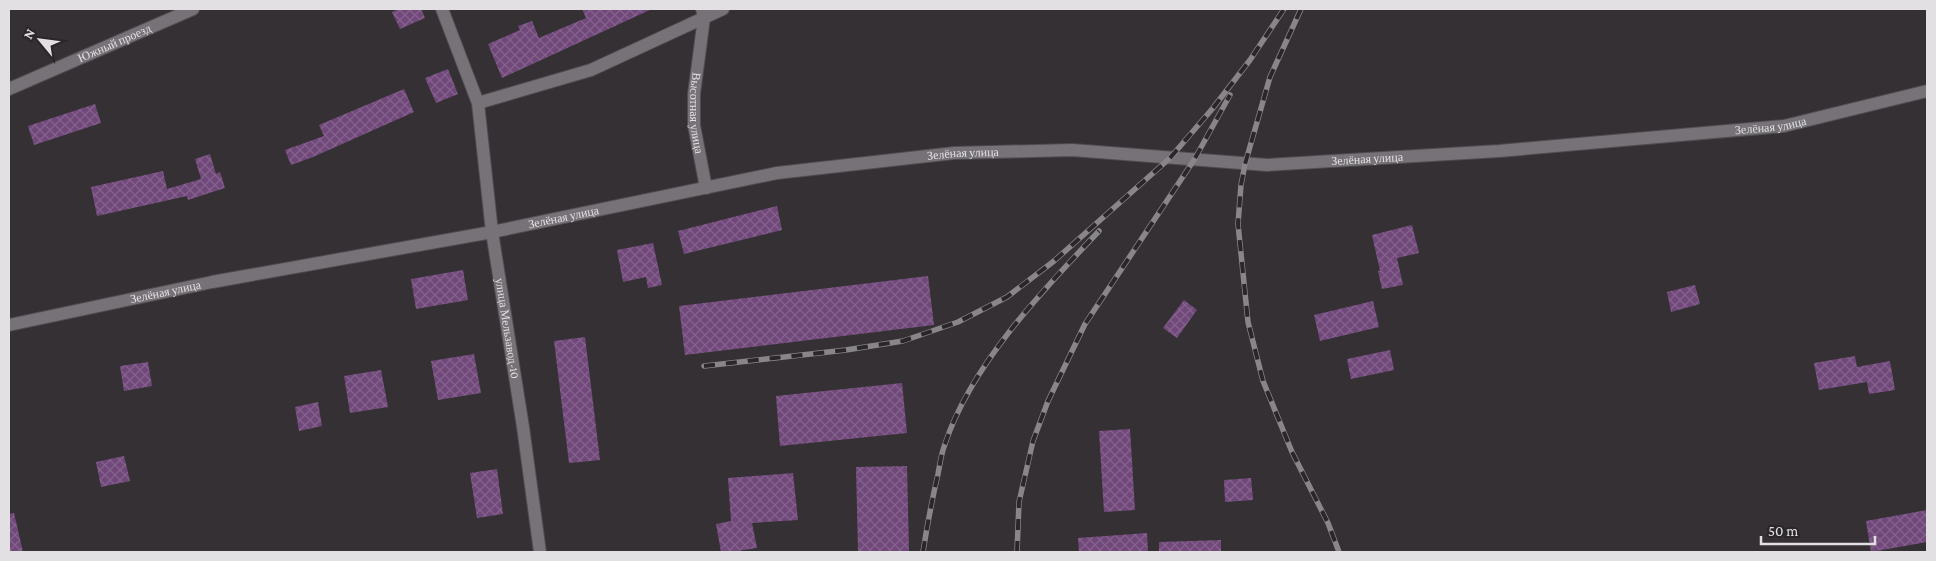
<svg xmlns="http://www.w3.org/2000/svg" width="1936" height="561" viewBox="0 0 1936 561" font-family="'Crimson Pro',serif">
<defs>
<pattern id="building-cross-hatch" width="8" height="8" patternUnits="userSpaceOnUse" patternTransform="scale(1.25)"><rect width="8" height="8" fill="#71487a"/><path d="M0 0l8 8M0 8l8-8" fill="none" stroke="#85628d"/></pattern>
</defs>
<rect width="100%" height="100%" fill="#343034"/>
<!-- building -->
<g fill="url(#building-cross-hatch)">
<path d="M399,9H421L425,18L400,29L392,12Z"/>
<path d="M582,9H652L502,78L488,44L520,30L518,26L532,21L539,38L586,18Z"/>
<path d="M448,69L458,94L436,103L425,78Z"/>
<path d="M404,89L414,112L313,157L291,165L285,150L324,136L319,125Z"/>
<path d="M95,104L101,123L34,145L28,126Z"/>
<path d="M210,154L216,174L220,172L225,188L188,200L187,196L97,216L91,187L163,171L167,189L201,179L195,159Z"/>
<path d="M777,206L782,230L684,254L678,231Z"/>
<path d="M1412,225L1419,253L1397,258L1403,285L1382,289L1378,271H1380L1372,235Z"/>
<path d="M653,243L662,285L648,288L646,277L623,282L617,250Z"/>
<path d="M463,270L468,300L416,309L411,279Z"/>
<path d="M928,276L934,325L685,355L679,306Z"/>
<path d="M1695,285L1700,304L1671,312L1667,292Z"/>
<path d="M1184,300L1197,310L1177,338L1163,328Z"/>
<path d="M1373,301L1379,327L1320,341L1314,315Z"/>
<path d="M585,337L600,460L569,463L554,341Z"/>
<path d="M1390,350L1394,370L1351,379L1347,359Z"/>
<path d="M474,354L481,393L438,400L431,361Z"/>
<path d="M1855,356L1857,367L1890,361L1895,390L1869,394L1867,382L1819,390L1814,363Z"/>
<path d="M148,362L152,386L124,391L120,366Z"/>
<path d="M381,370L388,407L350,413L344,376Z"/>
<path d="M902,383L907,433L780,446L776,396Z"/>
<path d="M318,402L322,426L299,431L295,407Z"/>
<path d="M1130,429L1135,510L1104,512L1099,431Z"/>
<path d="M124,456L130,481L101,487L96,462Z"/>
<path d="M907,466L909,552H858L856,467Z"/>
<path d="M497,469L503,514L477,518L470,473Z"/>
<path d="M793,473L798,520L752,523L757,548L738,551L739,552H721L716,524L731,521L728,478Z"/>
<path d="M1251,478L1253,500L1225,502L1224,480Z"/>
<path d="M1927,510V542L1871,552L1866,521Z"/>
<path d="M14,513L23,552H9V514Z"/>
<path d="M1147,533L1148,552H1079L1078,538Z"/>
<path d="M1221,540V552H1159V542Z"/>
</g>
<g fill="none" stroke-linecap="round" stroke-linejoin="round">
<defs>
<g id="minor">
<path id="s1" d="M442,9L478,103L492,232L523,427L540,552"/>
<path id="s2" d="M702,9L704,18L694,94V125L706,188"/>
<path id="s3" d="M9,89L193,9"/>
<path d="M478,103L591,70L723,9"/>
<path id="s4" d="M9,325L212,282L492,232L777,173L954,153L1072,150L1267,165L1499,151L1784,126L1927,91"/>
</g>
</defs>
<!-- minor casing -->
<use href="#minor" stroke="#4f4c50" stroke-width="14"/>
<!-- minor -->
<use href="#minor" stroke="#767277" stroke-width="12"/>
<defs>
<g id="rail">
<path d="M1301,9L1270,77L1245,164L1241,185L1238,224L1248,322L1263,381L1292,452L1328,523L1339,552"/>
<path d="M704,366L846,350L903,341L958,322L1007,297L1054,261L1170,158L1213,108L1250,60L1284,9"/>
<path d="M923,552C927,526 932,500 938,474C940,464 941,454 945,444C971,365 1042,291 1099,231"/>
<path d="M1017,552L1019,502L1033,441L1048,401L1085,324L1194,160L1230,95"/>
</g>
</defs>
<!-- rail casing -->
<use href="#rail" stroke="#898689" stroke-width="5.5"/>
<!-- rail -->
<use href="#rail" stroke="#2a262a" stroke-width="4" stroke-dasharray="11" stroke-linecap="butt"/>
</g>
<g text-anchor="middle" stroke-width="5" stroke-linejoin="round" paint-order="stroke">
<!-- street labels -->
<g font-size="12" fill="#e2e0e3" stroke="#2a262a">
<text dy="4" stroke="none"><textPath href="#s3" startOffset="115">Южный проезд</textPath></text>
<text dy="4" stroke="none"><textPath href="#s2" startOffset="105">Высотная улица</textPath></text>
<text dy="4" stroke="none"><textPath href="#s4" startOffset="1780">Зелёная улица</textPath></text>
<text dy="4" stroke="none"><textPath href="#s4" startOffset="970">Зелёная улица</textPath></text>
<text dy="4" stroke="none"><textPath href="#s4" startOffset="1375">Зелёная улица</textPath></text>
<text dy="4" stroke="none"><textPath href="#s4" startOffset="565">Зелёная улица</textPath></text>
<text dy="4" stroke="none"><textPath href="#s4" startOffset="160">Зелёная улица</textPath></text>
<text dy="4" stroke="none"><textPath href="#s1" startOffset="328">улица Мельзавод-10</textPath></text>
</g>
</g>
<!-- border -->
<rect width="1936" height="561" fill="none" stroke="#e2e0e3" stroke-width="20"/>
<!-- north arrow -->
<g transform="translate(40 40) rotate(299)" stroke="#2a262a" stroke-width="4" paint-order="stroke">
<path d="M0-4L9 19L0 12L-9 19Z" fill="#e2e0e3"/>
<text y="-8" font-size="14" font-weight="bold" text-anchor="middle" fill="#e2e0e3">N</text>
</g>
<!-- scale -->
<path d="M1761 536v8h114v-8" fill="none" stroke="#e2e0e3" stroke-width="2.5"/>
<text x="1768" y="536" font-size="15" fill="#e2e0e3" stroke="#2a262a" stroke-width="4" paint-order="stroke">50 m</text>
</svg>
